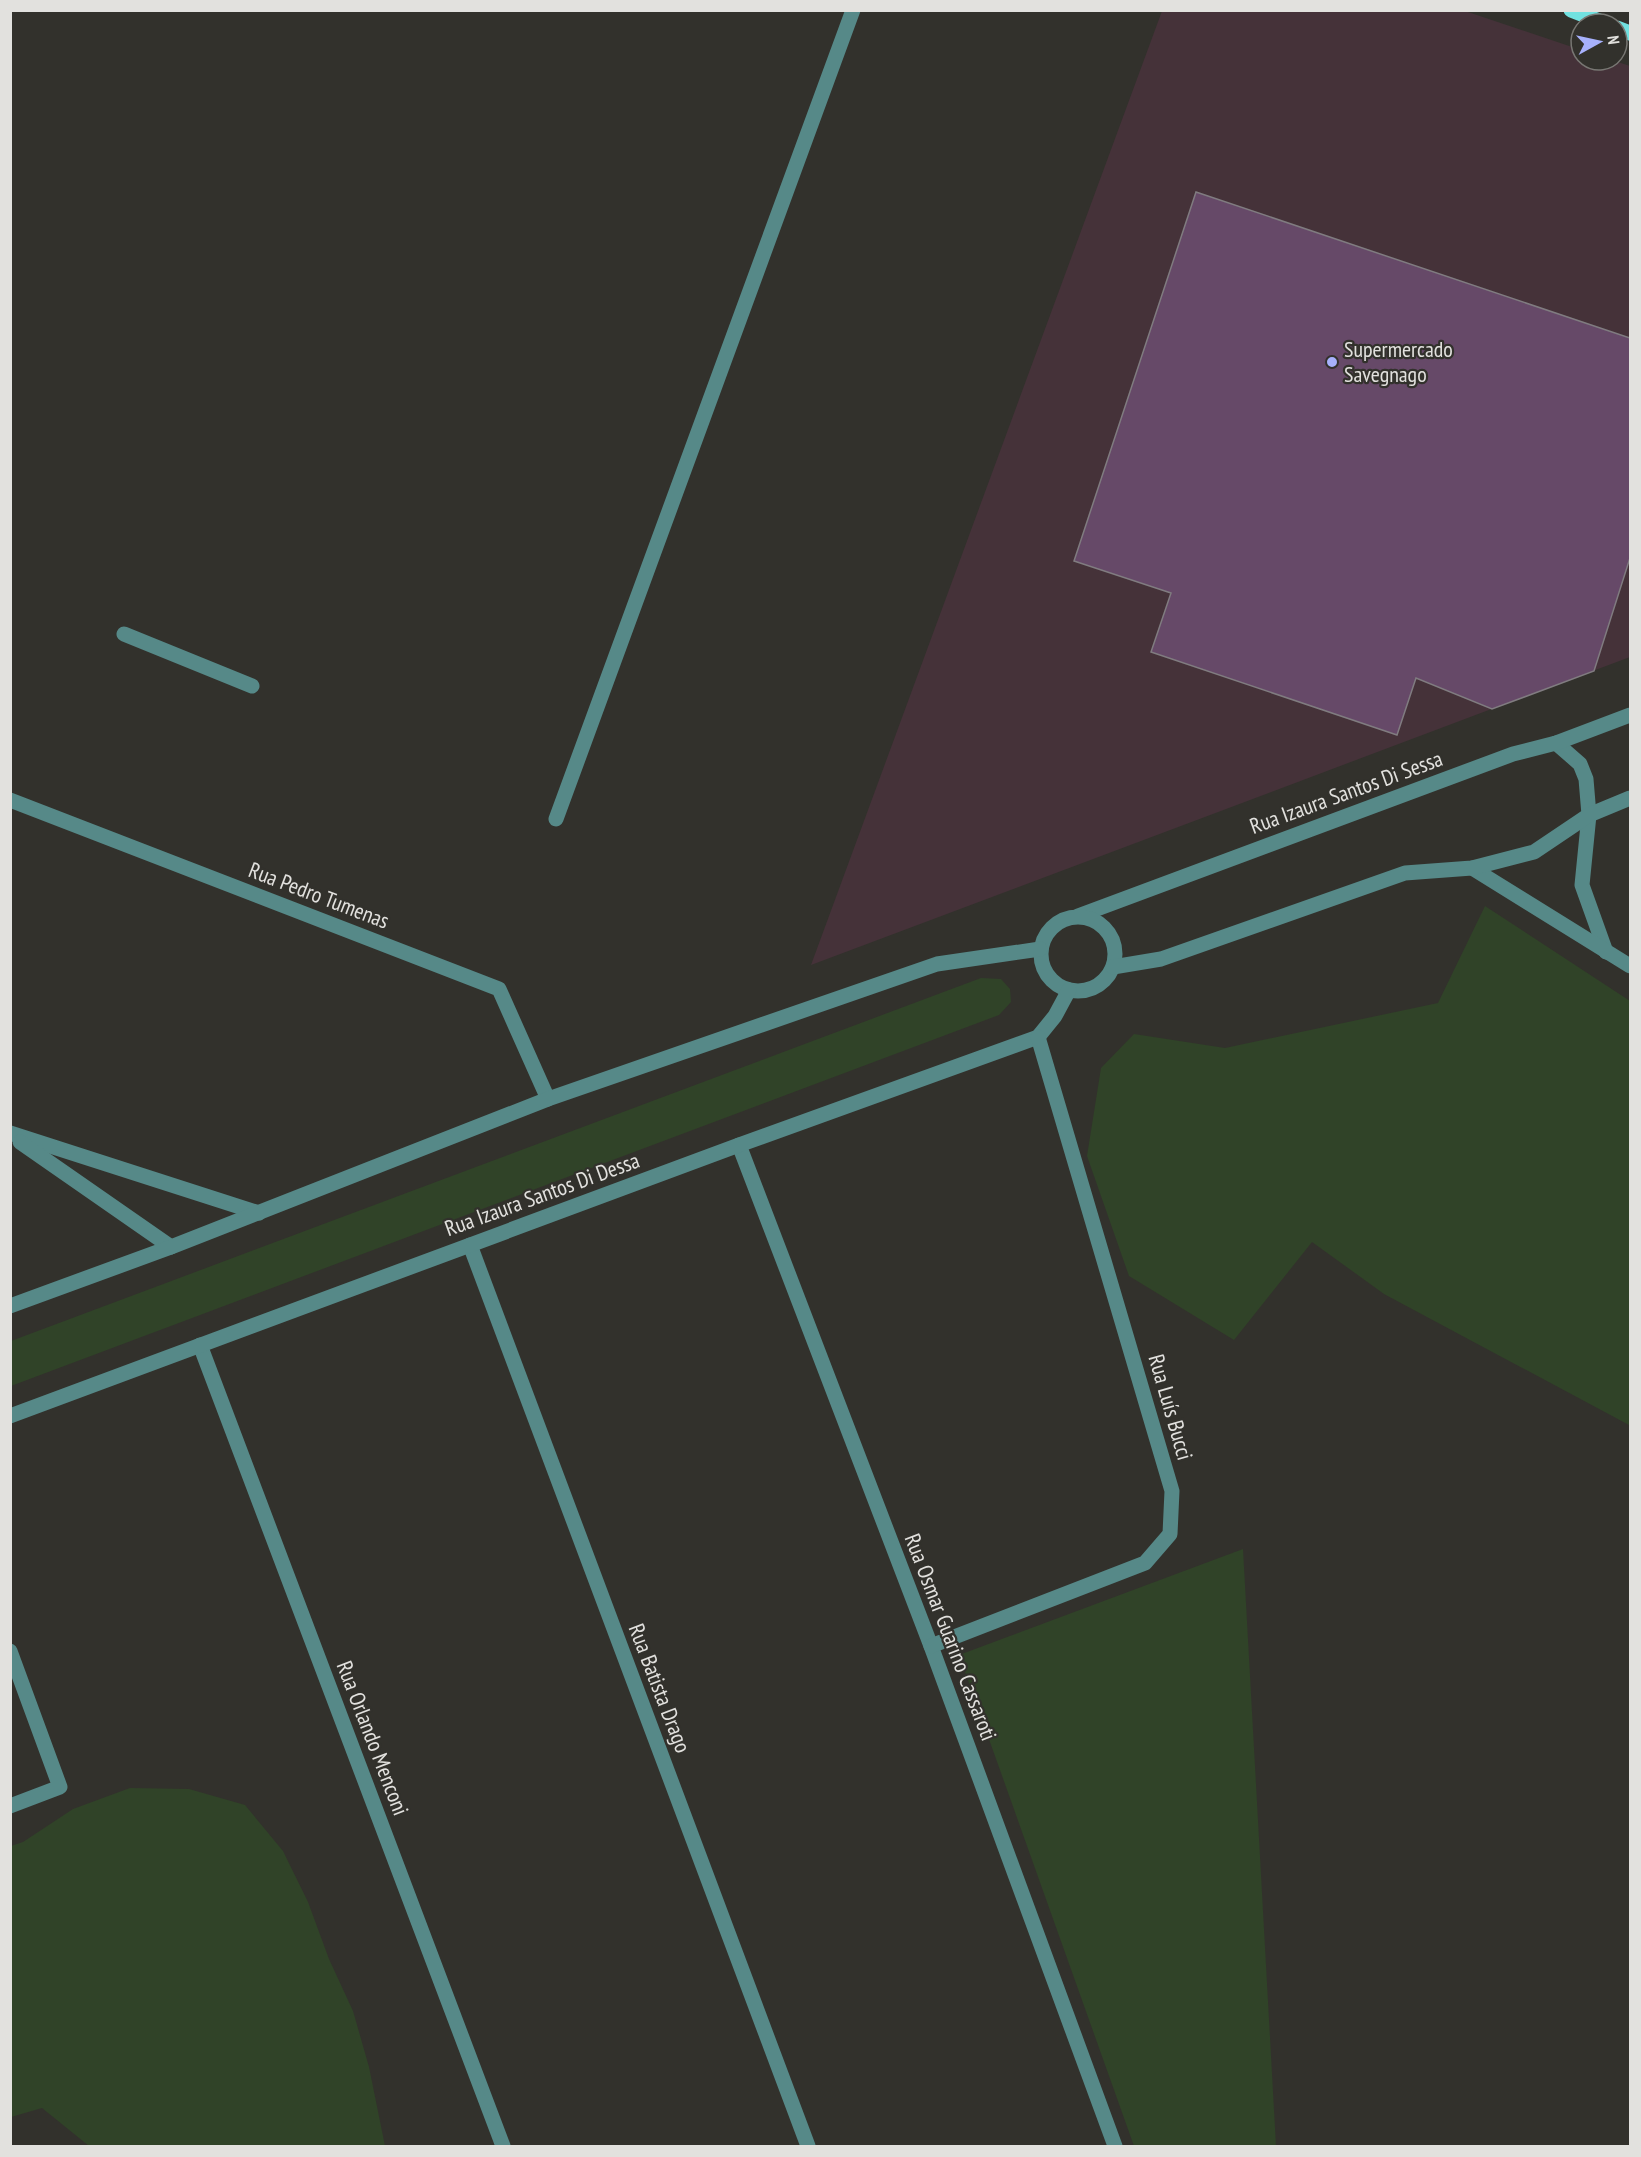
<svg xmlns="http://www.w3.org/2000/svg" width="1641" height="2157" viewBox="0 0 1641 2157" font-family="'PT Sans Narrow',sans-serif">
<rect width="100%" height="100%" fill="#32312c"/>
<!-- commercial -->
<path fill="#453239" d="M1162,11H1465L1581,50V60H1612L1630,66V657L811,965Z"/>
<!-- green -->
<g fill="#304328">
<path d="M1485,906L1630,1001V1422L1629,1425L1384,1294L1312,1242L1234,1340L1129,1276L1087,1156L1101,1068L1134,1034L1225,1048L1438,1003Z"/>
<path d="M981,978L1001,979L1010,989L1011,1002L999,1015L11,1386V1341Z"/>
<path d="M1243,1549L1276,2146H1134L959,1655Z"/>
<path d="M130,1788L189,1789L245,1805L283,1851L308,1902L329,1959L353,2011L369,2067L385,2146H89L42,2108L11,2117V1846L23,1842L73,1809Z"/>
</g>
<!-- building -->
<path fill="#664968" stroke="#807c80" stroke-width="1.5" d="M1196,192L1630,338V558L1594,671L1492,709L1416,678L1397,735L1151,652L1171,593L1074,561Z"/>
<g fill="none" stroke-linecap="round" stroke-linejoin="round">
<!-- minor -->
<g stroke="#568988" stroke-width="15">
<path d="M124,634L252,686"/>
<path d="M1556,743L1580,764L1586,779L1589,815L1582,885L1606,952"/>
<path d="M10,800L499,989L548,1099"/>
<path d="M556,819L853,10"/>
<path d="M1472,868L1630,966"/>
<path d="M1078,916L1513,754L1556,743L1630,715"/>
<circle cx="1078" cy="954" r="37"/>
<path d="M1113,967L1161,959L1405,873L1472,868L1534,852L1589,815L1630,798"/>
<path d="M10,1133L259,1213"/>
<path d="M20,1142L171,1247"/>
<path d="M739,1145L931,1646L1115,2146"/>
<path d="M470,1245L808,2146"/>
<path d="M10,1306L171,1247L548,1099L937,964L1040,949"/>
<path d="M200,1345L503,2146"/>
<path d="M10,1416L739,1145L1038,1037L1055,1016L1069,990"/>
<path d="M931,1646L1145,1563L1170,1534L1172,1491L1038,1037"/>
<path d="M10,1651L60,1787L10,1806"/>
</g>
<!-- major -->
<g stroke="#71e1e0" stroke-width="15">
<path d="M1571,10L1607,24"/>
<path d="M1617,28L1630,33"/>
</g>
</g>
<!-- markers -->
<circle fill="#a7b1fc" stroke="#32312c" stroke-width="2" cx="1332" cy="362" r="6"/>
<g text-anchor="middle" stroke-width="4.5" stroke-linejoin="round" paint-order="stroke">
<!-- poi labels -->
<g font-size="22" fill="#e2e1de" stroke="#32312c" text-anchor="start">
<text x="1344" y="357">Supermercado<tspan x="1344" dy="25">Savegnago</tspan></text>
</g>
<!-- street labels -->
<g font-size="22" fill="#e2e1de" stroke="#32312c">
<text transform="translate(1346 792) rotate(-20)" y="8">Rua Izaura Santos Di Sessa</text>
<text transform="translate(319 895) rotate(21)" y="8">Rua Pedro Tumenas</text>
<text transform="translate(542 1194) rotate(-20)" y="8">Rua Izaura Santos Di Dessa</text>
<text transform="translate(1171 1407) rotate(74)" y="8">Rua Luís Bucci</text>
<text transform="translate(951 1637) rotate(69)" y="8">Rua Osmar Guarino Cassaroti</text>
<text transform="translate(660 1688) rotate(69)" y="8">Rua Batista Drago</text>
<text transform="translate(373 1738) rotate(69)" y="8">Rua Orlando Menconi</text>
</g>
</g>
<!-- border -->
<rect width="1641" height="2157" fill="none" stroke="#e2e1de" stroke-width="24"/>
<!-- north arrow -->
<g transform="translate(1599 42) rotate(82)"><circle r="28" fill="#32312c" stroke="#787773" stroke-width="1.5"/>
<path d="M0-4.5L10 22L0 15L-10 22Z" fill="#a7b1fc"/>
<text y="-9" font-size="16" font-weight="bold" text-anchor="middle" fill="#e2e1de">N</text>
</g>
</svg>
